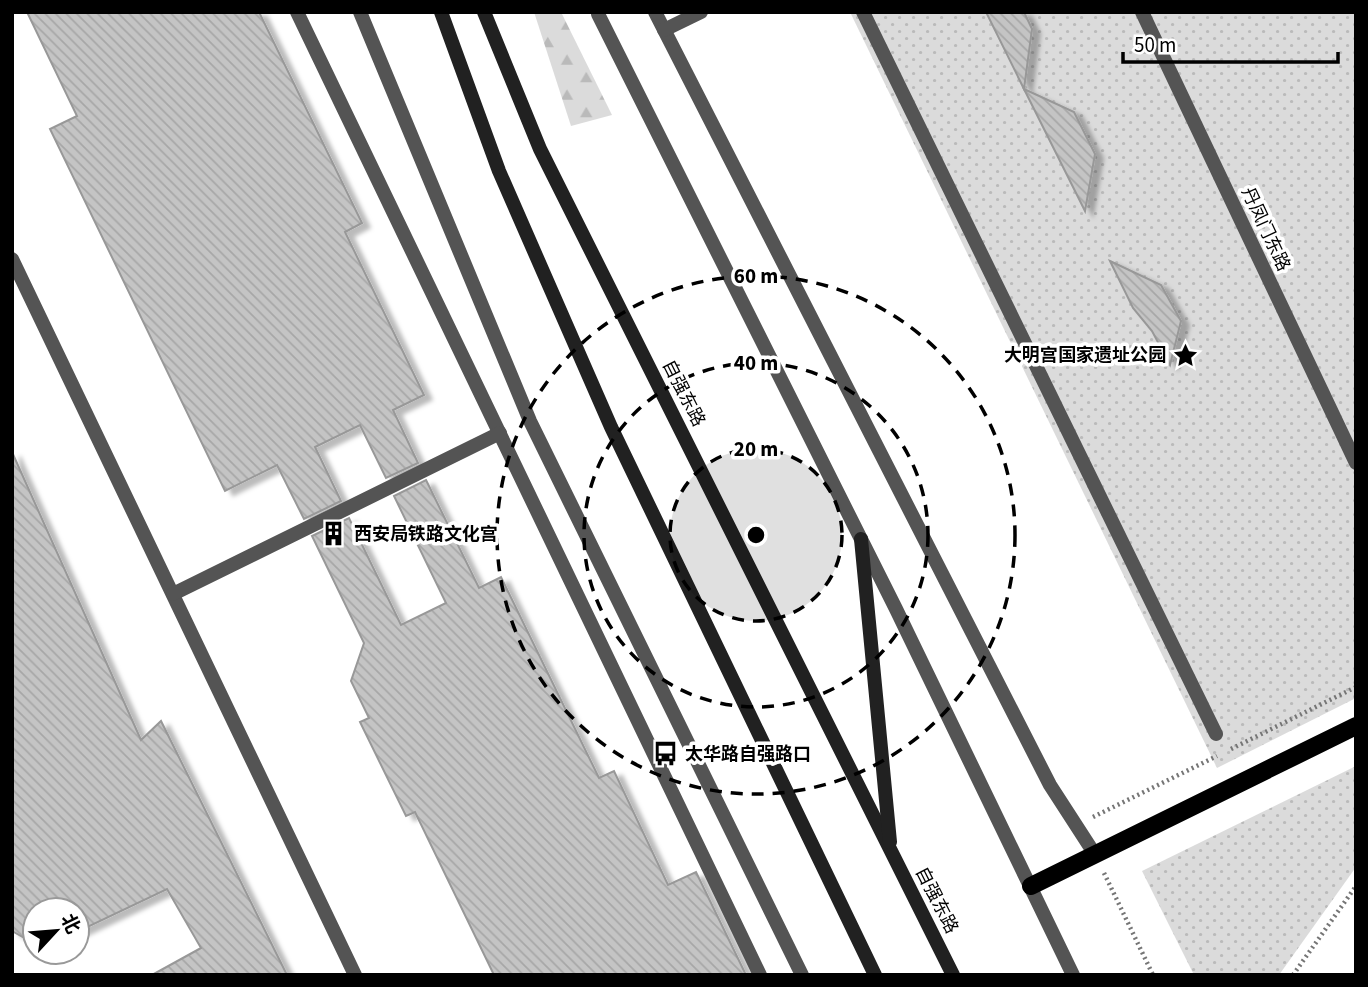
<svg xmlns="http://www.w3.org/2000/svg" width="1368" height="987" viewBox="0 0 1368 987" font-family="'Source Sans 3','Noto Sans SC',sans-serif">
<defs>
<pattern id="grass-dots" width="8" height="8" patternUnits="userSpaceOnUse" patternTransform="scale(1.75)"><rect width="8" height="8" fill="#dbdbdb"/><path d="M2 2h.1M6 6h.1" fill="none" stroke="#bababa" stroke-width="1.8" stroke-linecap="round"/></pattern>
<pattern id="forest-firs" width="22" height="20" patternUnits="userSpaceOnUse" patternTransform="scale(1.75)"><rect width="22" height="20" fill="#dbdbdb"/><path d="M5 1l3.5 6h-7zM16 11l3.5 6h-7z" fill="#bababa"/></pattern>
<pattern id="building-back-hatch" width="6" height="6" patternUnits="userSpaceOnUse" patternTransform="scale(1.75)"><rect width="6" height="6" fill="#c4c4c4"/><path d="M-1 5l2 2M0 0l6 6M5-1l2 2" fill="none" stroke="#a7a7a7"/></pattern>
<filter id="shadow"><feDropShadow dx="8" dy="4.5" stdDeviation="2" flood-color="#0004"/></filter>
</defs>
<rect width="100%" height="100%" fill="#fff"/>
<!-- grass -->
<g fill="url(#grass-dots)">
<path d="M850,12H1356V698L1217,768Z"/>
<path d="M1356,766V867L1279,975H1194L1142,871Z"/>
</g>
<!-- forest -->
<path fill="url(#forest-firs)" d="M534,12H561L612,115L571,126Z"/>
<!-- building -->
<g fill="url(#building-back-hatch)" stroke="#989898" stroke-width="2" filter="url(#shadow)">
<path d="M27,12H259L362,223L345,232L424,395L393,410L418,463L386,478L360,425L315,447L341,501L304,519L277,465L225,491L50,129L77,116Z"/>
<path d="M986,12H1024L1032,29L1024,89Z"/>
<path d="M1024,89L1074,112L1095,154L1085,211Z"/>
<path d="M1110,261L1161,285L1181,321L1170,365L1152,331L1133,308Z"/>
<path d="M12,452L141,740L161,721L287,975H152L201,948L167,889L77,932V910H35V944L12,931Z"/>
<path d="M426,480L479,588L501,577L599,778L614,771L668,885L696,872L746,975H494L415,812L406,816L360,722L369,718L351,681L364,643L312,536L349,518L401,625L446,603L394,496Z"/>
</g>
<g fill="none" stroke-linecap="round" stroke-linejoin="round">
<!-- path -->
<g stroke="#767676" stroke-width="4.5" stroke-dasharray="2 3.5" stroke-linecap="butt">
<path d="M1231,749L1356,687"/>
<path d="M1093,817L1217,756"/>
<path d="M1104,873L1153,975"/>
<path d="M1293,975L1356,886"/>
</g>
<!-- service -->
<g stroke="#545454" stroke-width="14">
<path d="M297,12L760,975"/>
<path d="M655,12L1050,785L1094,853"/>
<path d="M1142,12L1356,463"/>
</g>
<!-- pedestrian -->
<path stroke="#545454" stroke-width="14" d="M863,12L1216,734"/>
<!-- minor -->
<g stroke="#545454" stroke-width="14">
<path d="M664,30L701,12"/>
<path d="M12,259L355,975"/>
<path d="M173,594L500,433"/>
</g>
<!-- tertiary -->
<g stroke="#545454" stroke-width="14">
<path d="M360,12L530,421L802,975"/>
<path d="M598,14L896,609L1073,975"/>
</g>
<!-- secondary -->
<g stroke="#212121" stroke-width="14">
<path d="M441,12L499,171L611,427L875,975"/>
<path d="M484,12L540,149L953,975"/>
<path d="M861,539L890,842"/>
</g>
<!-- primary -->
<path stroke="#000" stroke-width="18" d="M1031,886L1356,726"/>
</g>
<!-- distance rings -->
<circle cx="756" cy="535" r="86" fill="#000" fill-opacity=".12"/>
<g fill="none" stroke="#000" stroke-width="3.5" stroke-dasharray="12 9">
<circle cx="756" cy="535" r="86"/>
<circle cx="756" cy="535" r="172"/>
<circle cx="756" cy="535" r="259"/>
</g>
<!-- icons -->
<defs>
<symbol id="sight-bare" viewBox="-9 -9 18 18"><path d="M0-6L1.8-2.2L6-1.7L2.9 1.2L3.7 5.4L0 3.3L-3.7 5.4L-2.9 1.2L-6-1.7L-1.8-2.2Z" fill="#000" stroke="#fff" stroke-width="2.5" paint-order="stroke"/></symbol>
<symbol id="building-bare" viewBox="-9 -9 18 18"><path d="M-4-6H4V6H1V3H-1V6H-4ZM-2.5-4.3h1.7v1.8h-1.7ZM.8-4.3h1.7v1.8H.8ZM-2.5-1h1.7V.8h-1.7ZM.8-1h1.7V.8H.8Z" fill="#000" stroke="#fff" stroke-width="2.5" paint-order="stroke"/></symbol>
<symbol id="bus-bare" viewBox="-9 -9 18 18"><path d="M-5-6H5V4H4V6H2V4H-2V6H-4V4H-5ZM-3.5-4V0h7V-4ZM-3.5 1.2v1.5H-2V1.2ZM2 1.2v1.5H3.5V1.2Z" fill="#000" stroke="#fff" stroke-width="2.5" paint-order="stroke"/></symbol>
</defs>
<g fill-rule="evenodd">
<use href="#sight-bare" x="1168" y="338" width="35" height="35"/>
<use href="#building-bare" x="316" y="516" width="35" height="35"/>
<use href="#bus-bare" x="648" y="736" width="35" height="35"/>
</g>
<g text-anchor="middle" stroke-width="7" stroke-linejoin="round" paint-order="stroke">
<!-- street labels -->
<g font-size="18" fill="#000" stroke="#fff">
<text transform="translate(1266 229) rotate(65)" y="6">丹凤门东路</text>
<text transform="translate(684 393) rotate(63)" y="6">自强东路</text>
<text transform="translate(937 900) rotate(63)" y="6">自强东路</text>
</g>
<!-- poi labels -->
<g font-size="18" font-weight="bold" fill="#000" stroke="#fff" text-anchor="start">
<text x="1166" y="361" text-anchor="end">大明宫国家遗址公园</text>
<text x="354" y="540">西安局铁路文化宫</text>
<text x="685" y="760">太华路自强路口</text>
</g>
</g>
<circle cx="756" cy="535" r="10" fill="#000" stroke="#fff" stroke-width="3.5"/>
<g font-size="21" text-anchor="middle" font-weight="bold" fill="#000" stroke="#fff" stroke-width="7" stroke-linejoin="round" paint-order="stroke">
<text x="756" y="283">60 m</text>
<text x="756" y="370">40 m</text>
<text x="756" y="456">20 m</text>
</g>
<!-- border -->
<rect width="1368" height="987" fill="none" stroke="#000000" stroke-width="28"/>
<!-- north arrow -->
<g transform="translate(56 931) rotate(64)"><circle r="33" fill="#ffffff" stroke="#999999" stroke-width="2"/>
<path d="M0-5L12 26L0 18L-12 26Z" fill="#000000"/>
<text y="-10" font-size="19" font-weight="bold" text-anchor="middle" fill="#000000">北</text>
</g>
<!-- scale -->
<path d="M1123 52v10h215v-10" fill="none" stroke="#000000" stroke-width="3.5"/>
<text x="1134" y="52" font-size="21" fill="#000000" stroke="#ffffff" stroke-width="5" paint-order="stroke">50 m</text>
</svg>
